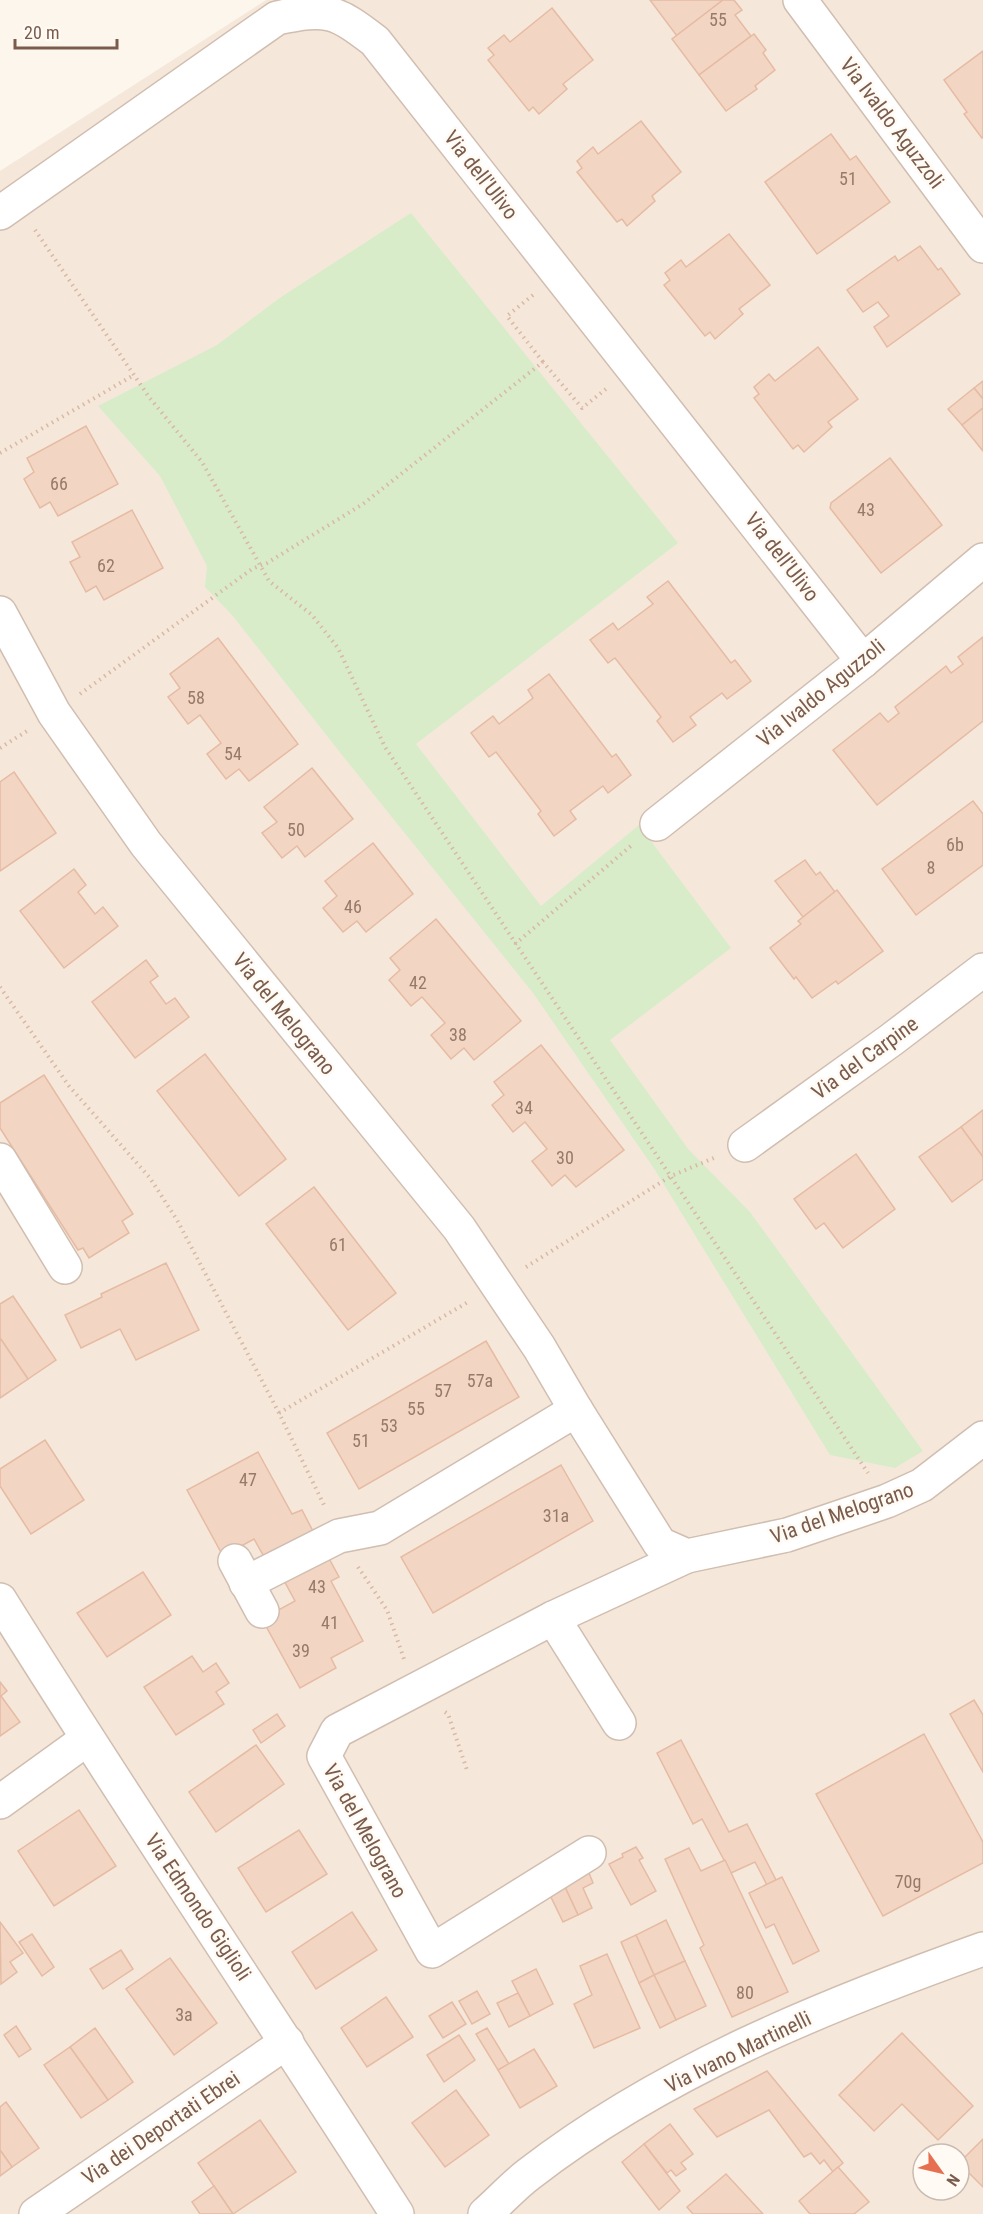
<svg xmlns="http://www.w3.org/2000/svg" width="983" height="2214" viewBox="0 0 983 2214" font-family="'Roboto Condensed',sans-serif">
<rect width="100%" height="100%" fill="#fdf6ec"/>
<!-- residential -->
<path fill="#f5e8da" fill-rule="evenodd" d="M266,0H983V2214H0V171ZM923,2154H959V2190H923Z"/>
<!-- green -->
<path fill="#d8ecc9" d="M411,213L678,543L416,744L541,906L639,825L731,948L610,1040L689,1150L750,1212L923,1451L895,1468L830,1455L655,1170L533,993L346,760L232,615L205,587L207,566L160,476L98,406L217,345L281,297Z"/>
<!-- building -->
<g fill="#f3d5c3" stroke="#e6bba3" stroke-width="1.5">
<path d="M650,0H723L677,36Z"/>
<path d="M723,0H734L742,10L735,15L751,36L699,75L672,39Z"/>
<path d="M552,8L593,60L563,84L567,89L539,114L533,107L529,111L488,60L494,55L488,48L504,35L510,42Z"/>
<path d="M754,34L766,50L763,53L775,70L755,86L757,89L726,111L699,75Z"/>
<path d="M983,51V137L982,138L964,114L967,112L944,80Z"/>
<path d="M641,121L681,172L652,196L655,201L627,226L622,219L617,222L577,172L582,168L577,161L593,147L598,154Z"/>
<path d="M831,134L850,160L856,156L890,202L817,254L765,182Z"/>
<path d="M729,234L770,285L739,309L743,314L715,339L710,332L705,336L664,285L670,280L665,273L681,260L686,267Z"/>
<path d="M920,246L938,270L941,268L960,294L887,347L874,327L889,316L878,302L863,312L847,290L895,256L898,261Z"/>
<path d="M818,347L858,399L828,422L832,427L804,452L798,445L793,449L754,398L759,394L754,387L769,374L775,381Z"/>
<path d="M983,381V399L974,388Z"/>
<path d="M974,388L983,399V408L962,425L948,409Z"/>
<path d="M983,408V451L962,425Z"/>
<path d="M86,426L118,484L58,516L50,502L40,508L24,479L34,472L27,458Z"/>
<path d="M890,458L942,525L881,573L830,508L831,503Z"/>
<path d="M132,510L163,568L104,600L96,586L86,592L70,562L80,557L72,542Z"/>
<path d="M668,581L731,663L735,660L751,681L727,699L722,693L690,717L696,725L673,742L657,721L661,717L615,658L608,663L590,640L613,623L618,630L653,604L647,597Z"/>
<path d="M983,637V721L877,805L833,750L880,713L888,722L899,713L895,707L946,666L951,673L963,664L958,657Z"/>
<path d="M218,638L298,744L249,781L239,769L226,779L207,754L221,743L200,715L188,724L168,697L180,688L170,674Z"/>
<path d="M549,674L612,757L616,754L631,775L608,793L603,786L570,811L576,819L554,836L538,814L541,811L496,752L489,757L471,733L493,716L499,724L533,698L528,690Z"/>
<path d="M312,768L353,819L305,857L297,846L282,858L262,833L277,822L264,807Z"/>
<path d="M14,772L56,833L0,871V782Z"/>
<path d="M973,801L983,814V865L916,915L882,869Z"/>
<path d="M373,843L413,894L366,932L357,921L343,932L323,908L337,896L325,881Z"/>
<path d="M805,860L816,875L820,872L835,892L803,917L775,881Z"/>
<path d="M74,869L86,885L78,892L95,914L103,907L118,926L64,968L20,911Z"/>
<path d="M837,890L883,951L838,984L836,981L812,998L796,977L794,979L770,948L801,924L798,921Z"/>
<path d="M436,919L521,1021L474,1060L464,1048L451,1059L431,1035L445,1023L422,997L411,1006L389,980L400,970L390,958Z"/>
<path d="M146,960L158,976L150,982L166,1004L175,998L189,1017L135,1058L92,1002Z"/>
<path d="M541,1045L624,1150L576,1187L565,1175L552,1186L532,1161L547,1149L525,1122L513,1132L492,1105L504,1095L494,1082Z"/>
<path d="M205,1054L286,1159L239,1196L157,1091Z"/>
<path d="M44,1075L133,1214L122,1221L129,1233L89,1258L83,1248L78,1250L0,1128V1103Z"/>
<path d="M983,1110V1157L961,1127Z"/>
<path d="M961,1127L983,1157V1179L952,1202L919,1157Z"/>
<path d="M856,1154L895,1209L843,1248L824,1223L816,1229L794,1199Z"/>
<path d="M314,1187L396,1293L348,1330L266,1224Z"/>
<path d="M166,1263L199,1330L136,1360L120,1329L81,1348L65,1315L102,1297L101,1294Z"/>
<path d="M13,1296L56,1360L28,1379L0,1338V1304Z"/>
<path d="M0,1338L28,1379L0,1398Z"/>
<path d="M486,1341L519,1397L359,1489L327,1433Z"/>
<path d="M45,1440L84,1500L31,1534L0,1486V1469Z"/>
<path d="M258,1452L292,1514L302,1510L315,1535L267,1562L254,1539L223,1556L187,1490Z"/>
<path d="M561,1465L593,1521L433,1613L401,1557Z"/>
<path d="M325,1551L339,1577L331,1581L363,1641L331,1658L336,1668L300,1688L262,1619L295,1601L281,1575Z"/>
<path d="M143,1572L171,1615L107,1657L77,1613Z"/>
<path d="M192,1656L203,1672L216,1663L229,1683L216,1692L224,1704L176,1735L144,1687Z"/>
<path d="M0,1682L7,1691L1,1696L20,1722L0,1736Z"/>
<path d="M974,1700L983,1715V1772L950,1714Z"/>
<path d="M277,1714L285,1726L261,1743L253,1730Z"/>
<path d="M924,1734L983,1842V1863L883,1916L816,1794Z"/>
<path d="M681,1740L729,1832L747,1824L776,1880L767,1885L755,1862L731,1873L702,1819L693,1824L657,1753Z"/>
<path d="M256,1745L284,1784L216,1832L189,1792Z"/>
<path d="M79,1810L116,1866L54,1906L18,1851Z"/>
<path d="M299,1830L327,1874L266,1912L238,1868Z"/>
<path d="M636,1847L643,1858L639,1860L656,1891L631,1905L609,1864L623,1857L622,1854Z"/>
<path d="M689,1848L701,1871L725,1860L788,1992L732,2017L700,1948L704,1945L665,1859Z"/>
<path d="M589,1873L593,1883L583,1888L592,1908L578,1915L564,1885Z"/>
<path d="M782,1877L819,1951L793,1964L774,1924L766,1928L749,1893Z"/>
<path d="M564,1885L578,1915L563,1922L549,1893Z"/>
<path d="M352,1912L377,1950L316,1989L292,1952Z"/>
<path d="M666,1920L685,1961L654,1975L636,1935Z"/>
<path d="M0,1922L23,1953L10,1962L17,1972L1,1984Z"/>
<path d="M32,1934L54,1967L42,1976L19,1942Z"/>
<path d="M636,1935L654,1975L639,1983L621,1942Z"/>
<path d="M121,1950L133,1969L103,1989L90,1969Z"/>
<path d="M607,1954L640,2028L594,2048L574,2004L592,1995L580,1966Z"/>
<path d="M170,1958L217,2023L174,2055L126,1989Z"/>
<path d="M685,1961L706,2006L676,2020L654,1975Z"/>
<path d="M536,1969L553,2004L530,2016L512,1981Z"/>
<path d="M654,1975L676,2020L660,2028L639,1983Z"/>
<path d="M477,1991L490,2014L472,2024L459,2001Z"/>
<path d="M518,1993L530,2016L509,2027L497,2003Z"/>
<path d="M386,1997L413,2037L367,2067L341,2028Z"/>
<path d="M452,2002L466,2024L443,2038L429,2016Z"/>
<path d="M16,2026L31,2049L19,2057L4,2035Z"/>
<path d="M95,2028L133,2082L108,2100L70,2047Z"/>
<path d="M487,2028L509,2064L498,2070L476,2034Z"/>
<path d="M902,2033L973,2106L938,2140L902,2104L874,2131L839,2095Z"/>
<path d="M459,2035L475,2060L444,2082L427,2055Z"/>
<path d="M70,2047L108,2100L81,2118L44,2065Z"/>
<path d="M534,2049L557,2086L520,2108L498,2070Z"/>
<path d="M767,2071L843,2163L833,2172L824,2160L820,2164L811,2153L804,2157L769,2110L717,2137L694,2109Z"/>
<path d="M456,2090L489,2135L445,2167L412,2123Z"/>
<path d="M6,2102L39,2148L12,2167L0,2150V2107Z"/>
<path d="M260,2120L296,2172L233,2214L198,2163Z"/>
<path d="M670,2124L693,2154L681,2163L686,2169L676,2176L671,2170L667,2173L644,2144Z"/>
<path d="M983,2139V2187L959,2163Z"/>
<path d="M644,2144L680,2191L659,2210L622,2162Z"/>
<path d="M0,2150L12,2167L0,2176Z"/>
<path d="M838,2167L869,2202L854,2214H810L799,2201Z"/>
<path d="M726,2174L763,2214H693L687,2207Z"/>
<path d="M214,2186L233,2214H200L192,2202Z"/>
</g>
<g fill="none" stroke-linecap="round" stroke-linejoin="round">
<defs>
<g id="minor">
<path d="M800,0L983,246"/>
<path d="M0,213L277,18C327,7 336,11 375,41L863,661"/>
<path d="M0,613L54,713L146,844L459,1228L539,1347L576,1410L660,1544L687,1556L787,1535L887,1501L922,1485L983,1438"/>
<path d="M657,824L863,661L983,560"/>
<path d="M745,1145L891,1040L983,970"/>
<path d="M0,1160L65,1267"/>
<path d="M235,1561L262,1611"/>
<path d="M246,1583L339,1536L380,1528L576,1410"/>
<path d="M0,1600C129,1807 266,2009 397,2214"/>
<path d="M553,1618L619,1723"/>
<path d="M0,1802L87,1739"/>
<path d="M589,1853L432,1951L324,1756L337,1731L553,1618L687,1556"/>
<path d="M36,2214L287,2042"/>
<path d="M485,2214C500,2201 513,2186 529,2174C662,2071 826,2005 983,1949"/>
</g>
</defs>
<!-- minor casing -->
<use href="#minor" stroke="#d1beb0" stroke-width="36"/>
<!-- path -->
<g stroke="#d9b8a5" stroke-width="4" stroke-dasharray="1.5 4.5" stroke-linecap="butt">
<path d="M35,230L149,397L202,462L269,581L312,615L338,648L385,747L868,1473"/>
<path d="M533,295L507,316L543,362"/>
<path d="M0,453L134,375"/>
<path d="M80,694L252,569L267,563L363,504L543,362L582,408L606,389"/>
<path d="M0,748L27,731"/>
<path d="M515,944L632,845"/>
<path d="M0,987L69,1086L150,1178L177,1220L279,1413L324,1505"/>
<path d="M526,1267L671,1176L714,1158"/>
<path d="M279,1413L468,1302"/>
<path d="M358,1567L387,1610L404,1659"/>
<path d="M445,1712L448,1714L467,1770"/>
</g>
<!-- minor -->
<use href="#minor" stroke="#fff" stroke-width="33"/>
</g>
<g text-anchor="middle" stroke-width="5" stroke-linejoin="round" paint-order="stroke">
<!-- number labels -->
<g font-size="18" fill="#987a6a">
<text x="718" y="26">55</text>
<text x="848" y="185">51</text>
<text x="59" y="490">66</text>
<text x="866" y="516">43</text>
<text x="106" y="572">62</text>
<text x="196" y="704">58</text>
<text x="233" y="760">54</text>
<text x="296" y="836">50</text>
<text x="955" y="851">6b</text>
<text x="931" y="874">8</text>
<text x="353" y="913">46</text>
<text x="418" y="989">42</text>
<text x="458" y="1041">38</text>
<text x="524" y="1114">34</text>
<text x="565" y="1164">30</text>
<text x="338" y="1251">61</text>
<text x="480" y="1387">57a</text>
<text x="443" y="1397">57</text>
<text x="416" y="1415">55</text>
<text x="389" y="1432">53</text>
<text x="361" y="1447">51</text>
<text x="248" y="1486">47</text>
<text x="556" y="1522">31a</text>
<text x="317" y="1593">43</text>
<text x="330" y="1629">41</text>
<text x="301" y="1657">39</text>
<text x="908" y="1888">70g</text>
<text x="745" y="1999">80</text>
<text x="184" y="2021">3a</text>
</g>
<!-- street labels -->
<g font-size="21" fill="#7a5c4d" stroke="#fffaf3">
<text transform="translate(892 123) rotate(53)" y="7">Via Ivaldo Aguzzoli</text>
<text transform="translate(481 175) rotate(52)" y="7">Via dell'Ulivo</text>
<text transform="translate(782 557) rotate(52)" y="7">Via dell'Ulivo</text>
<text transform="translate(821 693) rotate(-39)" y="7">Via Ivaldo Aguzzoli</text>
<text transform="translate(284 1014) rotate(51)" y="7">Via del Melograno</text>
<text transform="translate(865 1058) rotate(-36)" y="7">Via del Carpine</text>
<text transform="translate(842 1513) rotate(-19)" y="7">Via del Melograno</text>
<text transform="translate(365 1831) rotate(61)" y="7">Via del Melograno</text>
<text transform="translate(198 1907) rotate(56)" y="7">Via Edmondo Giglioli</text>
<text transform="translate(738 2052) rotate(-26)" y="7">Via Ivano Martinelli</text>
<text transform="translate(161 2128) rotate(-34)" y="7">Via dei Deportati Ebrei</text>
</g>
</g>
<!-- north arrow -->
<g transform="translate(941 2172) rotate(124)"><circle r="28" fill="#fffaf3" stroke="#cabbb1" stroke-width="1.5"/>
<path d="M0-4.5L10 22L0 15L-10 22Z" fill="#e76f51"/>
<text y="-9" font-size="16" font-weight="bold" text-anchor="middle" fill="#7a5c4d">N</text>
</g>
<!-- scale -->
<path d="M15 39v9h102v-9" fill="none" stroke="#7a5c4d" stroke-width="3"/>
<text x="24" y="39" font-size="18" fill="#7a5c4d" stroke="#fffaf3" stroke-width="4.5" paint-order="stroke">20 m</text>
</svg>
